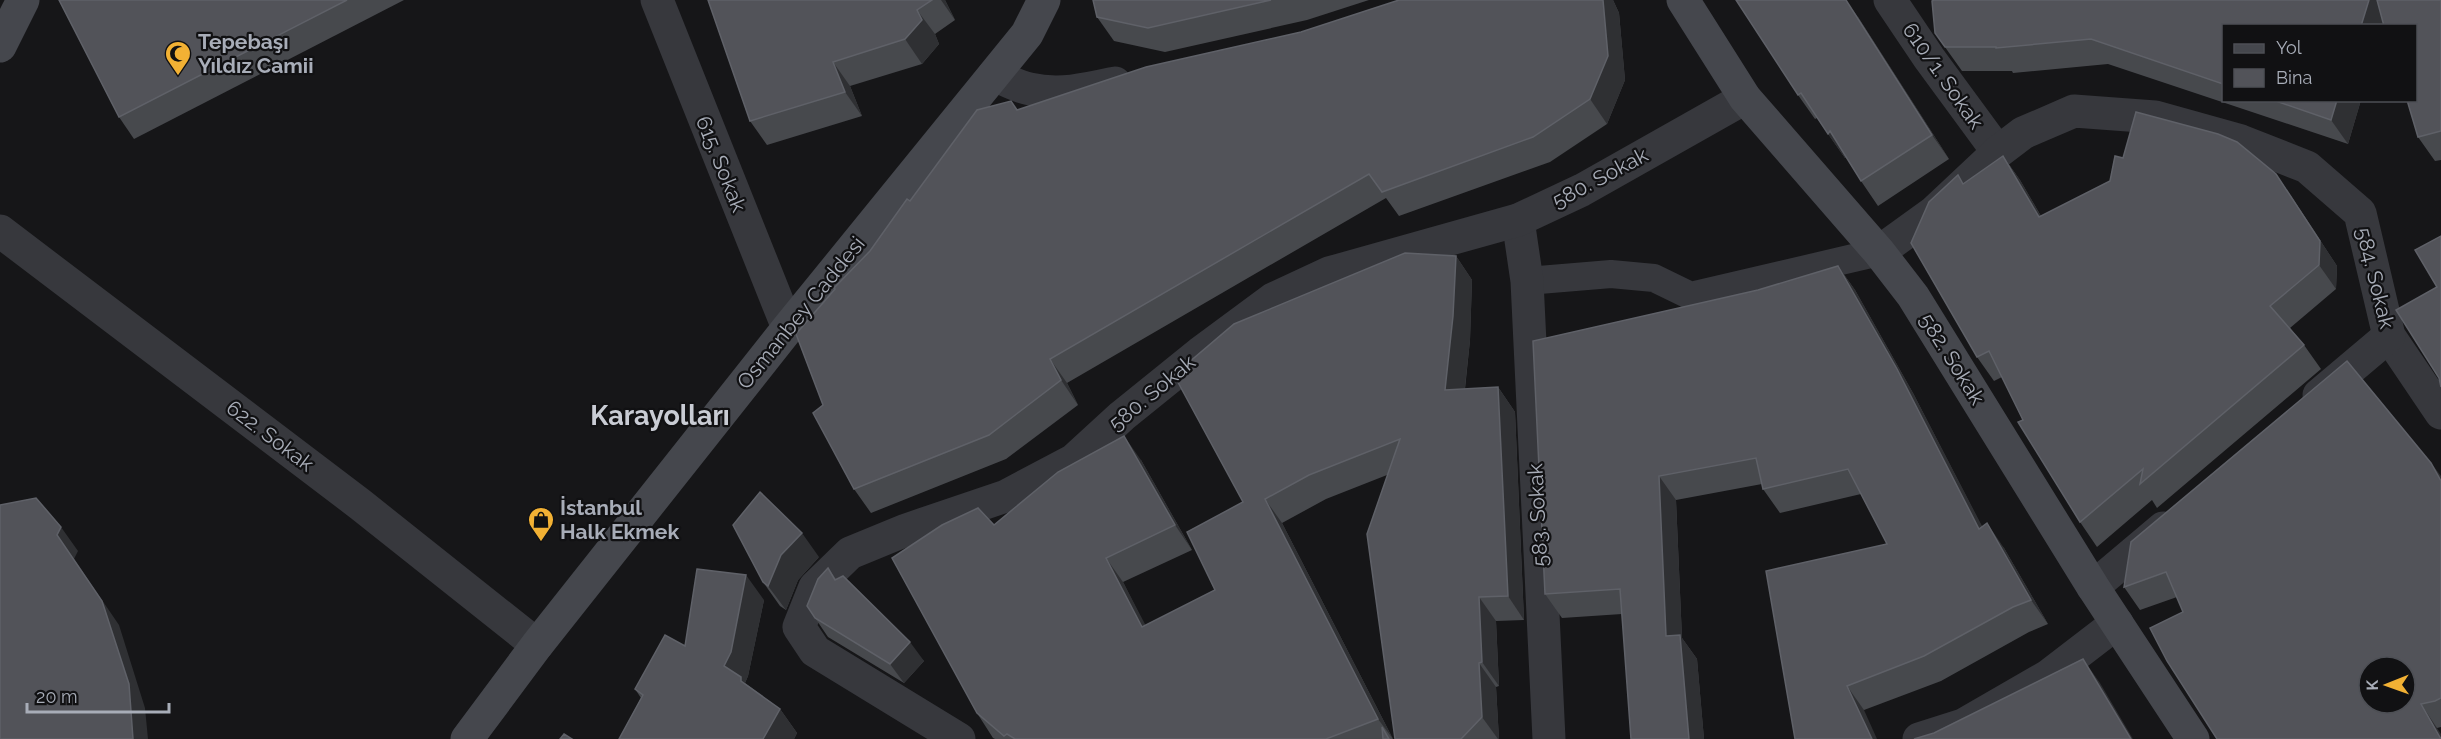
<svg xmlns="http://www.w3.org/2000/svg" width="2441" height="739" viewBox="0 0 2441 739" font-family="Raleway,sans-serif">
<rect width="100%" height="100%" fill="#161618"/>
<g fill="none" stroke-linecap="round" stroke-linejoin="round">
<!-- lane -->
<path stroke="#37383d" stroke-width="28" d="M1527,281L1611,274L1654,278L1691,296L1879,252"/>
<!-- street -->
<g stroke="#37383d" stroke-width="33">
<path d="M657,0L788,328"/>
<path d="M1890,0L1929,58L1998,152"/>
<path d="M994,75C1006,80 1018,87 1030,89C1059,96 1088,89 1115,83"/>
<path d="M1518,220L1527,281L1549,739"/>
<path d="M0,231L361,505L537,645"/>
<path d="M1879,252L1933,213L1998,152L2023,133L2074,111L2155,117L2241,141L2307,167L2360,213L2389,336L2441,413"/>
<path d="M2319,395L2389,336"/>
<path d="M2093,587L2163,528"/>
<path d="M959,739L815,651L799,627L815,587L850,553L906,530L1006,496L1074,460L1122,416L1200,353L1273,299L1329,273L1518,220L1582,190L1745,98"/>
<path d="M1919,739L1963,725L2048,676L2117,623"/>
</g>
<!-- secondary -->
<g stroke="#45474d" stroke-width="33">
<path d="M1683,0L1745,98L1879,252L1913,296L2093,587L2193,739"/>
<path d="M0,46L23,0"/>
<path d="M467,739L537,645L788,328L1027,34L1044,0"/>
</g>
</g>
<!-- wall -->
<g fill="#47494d">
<path d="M59,0H404L134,139L119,117Z"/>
<path d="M708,0H945L955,20L935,34L939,44L922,64L850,86L862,116L767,145L750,121Z"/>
<path d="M1093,0H1369L1307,20L1165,52L1114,41L1097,17Z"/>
<path d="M1399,0H1613L1619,13L1625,80L1607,124L1550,162L1399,216L1386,198L1067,383L1078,405L1006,459L871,513L854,489L823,405L870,251L910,201L1017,110L1301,32Z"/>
<path d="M2441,0V160L2435,161L2418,137L2415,26H2223V100H2361L2348,144L2108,64L2013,73L2012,71H1962L1935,33Z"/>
<path d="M1858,17L1949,159L1878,206L1861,181L1846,157L1845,158L1817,118L1815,119L1798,95Z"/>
<path d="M2003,156L2020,180L2041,216L2110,181L2123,158L2276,174L2293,199L2337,266L2336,289L2290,328L2304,345L2321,369L2157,508L2152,500L2097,547L2080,522L2002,377L1994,381L1977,357L1964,184Z"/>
<path d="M1456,256L1472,280L1470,340L1465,389L1498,387L1515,412L1524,620L1496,621L1499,686L1496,687L1499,739H1395L1387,475L1326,499L1282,523L1393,739H995L993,738L977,713L994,525L1141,460L1192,550L1123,582L1145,626L1215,590L1243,502Z"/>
<path d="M1838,266L1855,290L1913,393L1982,527L2004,548L2048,624L2029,632L1941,681L1864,710L1795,739L1887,544L1861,494L1780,513L1763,489L1762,484L1676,500L1682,638L1697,659L1704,739H1631L1622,614L1562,618L1545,594L1758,290Z"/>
<path d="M2441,476V727L2437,728L2177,597L2140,610L2124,587Z"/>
<path d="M819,557L798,580L786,610L780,606L763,582Z"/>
<path d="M828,568L836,579L924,661L904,683L828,637L807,606Z"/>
<path d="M764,600L748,676L745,683L780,709L797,733L794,739H619L641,698L635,689L685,646Z"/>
</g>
<!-- shaded-wall -->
<g fill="#2f3033">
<path d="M941,0H945L955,20Z"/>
<path d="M1603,0H1613L1619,13L1625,80L1607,124L1590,99Z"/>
<path d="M1846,0L1858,17L1949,159L1932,135Z"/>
<path d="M2369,0H2381L2385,26H2361Z"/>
<path d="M917,10L935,34L939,44L922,64L905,39Z"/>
<path d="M833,62L850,86L862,116L845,92Z"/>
<path d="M2337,100H2361L2348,144L2331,120Z"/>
<path d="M1830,131L1847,156L1845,158L1828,134Z"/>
<path d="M2003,156L2020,180L2056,242L2039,217Z"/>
<path d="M2276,174L2293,199L2337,266L2336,289L2319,265Z"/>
<path d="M1456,256L1472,280L1470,340L1462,414L1445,390Z"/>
<path d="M1838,266L1855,290L1913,393L1996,553L1979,529Z"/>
<path d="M1050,359L1067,383L1078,405L1061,380Z"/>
<path d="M1498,387L1515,412L1524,620L1508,596Z"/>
<path d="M1124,436L1141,460L1192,550L1175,525Z"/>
<path d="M2431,463L2441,476V481Z"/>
<path d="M1659,476L1676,500L1682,638L1697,659L1704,739H1689L1666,636Z"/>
<path d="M1265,499L1282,523L1393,739L1378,719Z"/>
<path d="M1987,523L2004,548L2048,624L2031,600Z"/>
<path d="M61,527L78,551L74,559L119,625L145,708L148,739H133L57,535Z"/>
<path d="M802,533L819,557L798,580L786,610L768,586L781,555Z"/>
<path d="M1106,558L1123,582L1159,651L1142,627Z"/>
<path d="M746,575L764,600L748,676L745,683L758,702L724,666Z"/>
<path d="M1479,597L1496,621L1499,686L1482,662Z"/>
<path d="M910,642L924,661L904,683L890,664Z"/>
<path d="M2083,659L2100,683L2133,739H2131Z"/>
<path d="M1479,663L1496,687L1499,739H1498L1482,717Z"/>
<path d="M1847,686L1864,710L1877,739H1872Z"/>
<path d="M2421,704L2441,734V738Z"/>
<path d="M780,709L797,733L794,739H763Z"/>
</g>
<!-- building -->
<g fill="#525359" stroke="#5f6168" stroke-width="1.5" fill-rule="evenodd">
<path d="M59,0H347L119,117Z"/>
<path d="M708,0H932L917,10L922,20L905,39L833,62L845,92L750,121Z"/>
<path d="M1093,0H1271L1148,28L1097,17Z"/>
<path d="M1399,0H1603L1608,56L1590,99L1533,137L1382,192L1369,174L1050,359L1061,380L989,435L854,489L813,413L823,405L796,334L835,289L834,288L870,251L907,199L910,201L977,110L1011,101L1017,110L1146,67L1301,32Z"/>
<path d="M1736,0H1846L1932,135L1861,181L1830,131L1828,134L1801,93L1798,95Z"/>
<path d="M1934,0H2369L2361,26H2223V84L2091,39L1996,48V47H1945L1935,33L1932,1Z"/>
<path d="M2377,0H2441V131L2418,137L2407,100H2415V26H2384Z"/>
<path d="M2273,100H2337L2331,120Z"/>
<path d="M2136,112L2218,134L2237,142L2276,174L2320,241L2319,265L2270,306L2304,345L2140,484L2143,469L2080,522L2018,422L2023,420L1989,351L1977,357L1911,243L1929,202L1958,175L1963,184L2003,156L2039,217L2110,181L2115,156L2123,158Z"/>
<path d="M2441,236V387L2439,378L2396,310L2437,287L2415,250Z"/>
<path d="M1405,253L1456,256L1453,316L1445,390L1498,387L1508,596L1479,597L1482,662L1479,663L1482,717L1461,739H1395L1367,534L1400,439L1309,475L1265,499L1378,719L1326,739H1015L1007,734L1004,736L977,713L892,558L942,525L978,508L994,525L1058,472L1124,436L1175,525L1106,558L1142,627L1215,590L1187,532L1243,502L1174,375L1234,324Z"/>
<path d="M1838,266L1897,369L1979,529L1987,523L2031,600L2013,607L1924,656L1847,686L1872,739H1795L1766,571L1887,544L1848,469L1763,489L1756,458L1659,476L1666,636L1680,635L1689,739H1631L1620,589L1545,594L1533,341L1758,290Z"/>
<path d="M2347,361L2431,463L2441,481V698L2435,701L2421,704L2441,739H2217L2167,661L2150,628L2183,612L2166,572L2124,587L2131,542ZM2369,667H2405V703H2369Z"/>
<path d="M760,492L802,533L781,555L768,586L763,582L733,525Z"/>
<path d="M36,498L61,527L57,535L102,601L129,684L133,739H0V505Z"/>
<path d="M828,568L835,580L843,576L910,642L890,664L815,618L807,606L818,579Z"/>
<path d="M697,569L746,575L731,652L724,666L741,677V681L780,709L763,739H619L643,695L635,689L665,635L685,646Z"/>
<path d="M2083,659L2131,739H1914L1934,733Z"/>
<path d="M1382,727L1389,739H1383Z"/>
<path d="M564,734L572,739H560Z"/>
</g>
<!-- icons -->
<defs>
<symbol id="mosque-pin" viewBox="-11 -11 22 30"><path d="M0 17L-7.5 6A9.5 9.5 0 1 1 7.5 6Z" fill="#f2b134" stroke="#111113"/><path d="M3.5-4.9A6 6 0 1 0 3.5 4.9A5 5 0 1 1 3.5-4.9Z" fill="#111"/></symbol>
<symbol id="shop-pin" viewBox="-11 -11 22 30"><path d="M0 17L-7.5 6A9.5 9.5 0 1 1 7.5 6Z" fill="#f2b134" stroke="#111113"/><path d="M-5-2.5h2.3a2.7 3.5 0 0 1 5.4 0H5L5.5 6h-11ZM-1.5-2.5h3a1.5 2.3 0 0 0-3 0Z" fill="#111"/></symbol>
</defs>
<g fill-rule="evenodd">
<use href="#mosque-pin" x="163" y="39" width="30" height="40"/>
<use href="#shop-pin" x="526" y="505" width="30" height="40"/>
</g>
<g text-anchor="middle" stroke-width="4.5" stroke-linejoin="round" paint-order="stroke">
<!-- poi labels -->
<g font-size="21" font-weight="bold" fill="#a8adb8" stroke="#111113" text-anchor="start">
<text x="198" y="49">Tepebaşı<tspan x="198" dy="24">Yıldız Camii</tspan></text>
<text x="560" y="515">İstanbul<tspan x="560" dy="24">Halk Ekmek</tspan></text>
</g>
<!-- street labels -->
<g font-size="21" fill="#a8adb8" stroke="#111113">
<text transform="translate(1943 76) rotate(55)" y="7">610/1. Sokak</text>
<text transform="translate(721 164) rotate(68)" y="7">615. Sokak</text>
<text transform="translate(1600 178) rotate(-28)" y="7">580. Sokak</text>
<text transform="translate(2375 278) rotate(76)" y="7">584. Sokak</text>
<text transform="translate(801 313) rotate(-51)" y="7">Osmanbey Caddesi</text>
<text transform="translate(1952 359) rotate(58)" y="7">582. Sokak</text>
<text transform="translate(1152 393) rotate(-40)" y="7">580. Sokak</text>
<text transform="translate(270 436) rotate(37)" y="7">622. Sokak</text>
<text transform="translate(1538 515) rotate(-93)" y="7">583. Sokak</text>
</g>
<!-- district labels -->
<g font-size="27" font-weight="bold" fill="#c9ccd4" stroke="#111113">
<text x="660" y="425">Karayolları</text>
</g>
</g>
<!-- legend -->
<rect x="2222" y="24" width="195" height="78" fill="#111113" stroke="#4d4f55" stroke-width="1.5"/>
<rect x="2234" y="44" width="30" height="9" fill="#45474d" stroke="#4d4f55" stroke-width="1.5"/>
<text x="2276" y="54" font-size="18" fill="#a8adb8">Yol</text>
<rect x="2234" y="69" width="30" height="18" fill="#525359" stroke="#4d4f55" stroke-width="1.5"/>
<text x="2276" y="84" font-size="18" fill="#a8adb8">Bina</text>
<!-- north arrow -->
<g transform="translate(2387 685) rotate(269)"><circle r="28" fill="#111113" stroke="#4d4f55" stroke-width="1.5"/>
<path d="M0-4.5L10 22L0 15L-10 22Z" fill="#f2b134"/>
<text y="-9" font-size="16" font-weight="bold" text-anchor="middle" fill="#a8adb8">K</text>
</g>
<!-- scale -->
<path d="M27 703v9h142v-9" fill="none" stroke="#a8adb8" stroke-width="3"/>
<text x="36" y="703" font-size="18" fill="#a8adb8" stroke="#111113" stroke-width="4.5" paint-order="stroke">20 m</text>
</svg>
